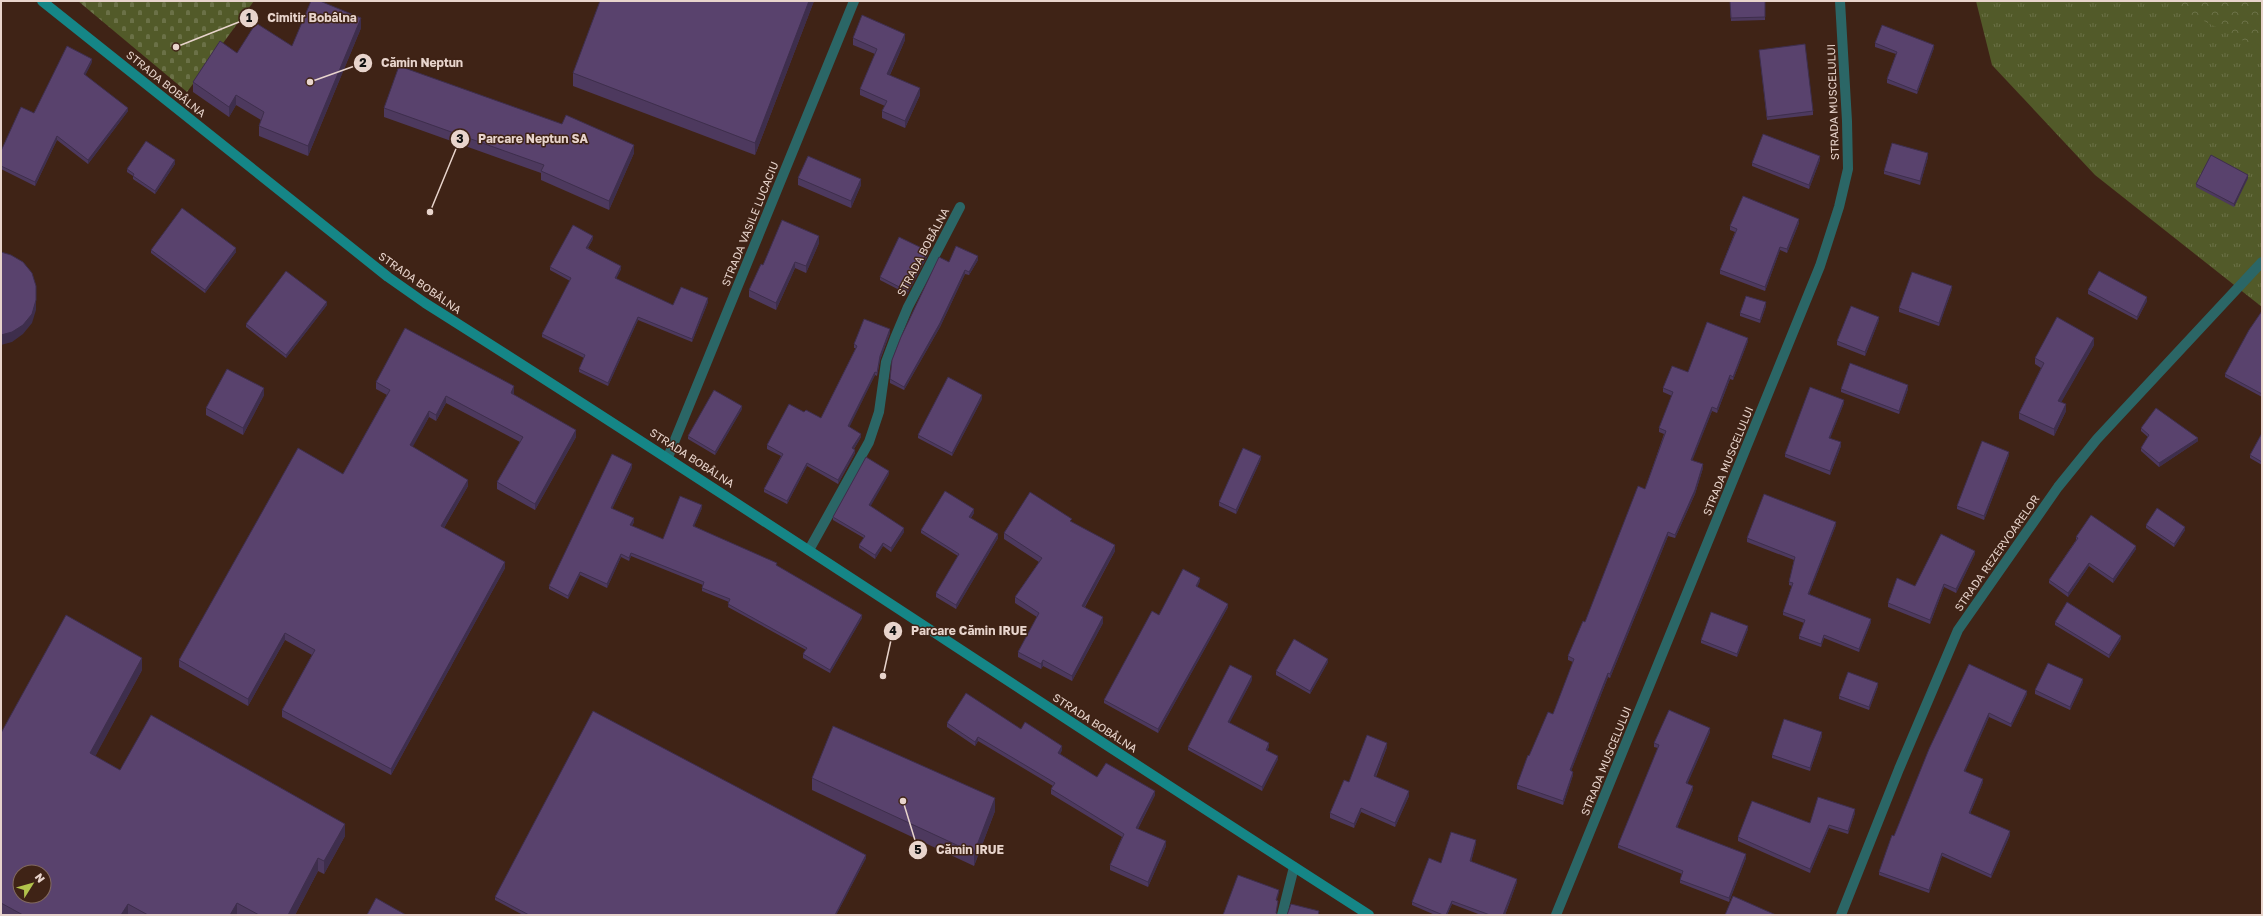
<svg xmlns="http://www.w3.org/2000/svg" width="2263" height="916" viewBox="0 0 2263 916" font-family="'Golos Text',sans-serif">
<defs>
<pattern id="grass-tufts" width="24" height="20" patternUnits="userSpaceOnUse"><rect width="24" height="20" fill="#525a29"/><path d="M3 7l-1-3M5 7V3M7 7l1-3M15 17l-1-3M17 17v-4M19 17l1-3" fill="none" stroke="#6b7147"/></pattern>
<pattern id="forest-crowns" width="20" height="18" patternUnits="userSpaceOnUse"><rect width="20" height="18" fill="#525a29"/><path d="M2 6a3 3 0 1 1 6 0M12 15a3 3 0 1 1 6 0" fill="none" stroke="#6b7147"/></pattern>
<pattern id="cemetery-stones" width="16" height="16" patternUnits="userSpaceOnUse"><rect width="16" height="16" fill="#525a29"/><path d="M2 7V4a2 2 0 0 1 4 0v3zM10 15v-3a2 2 0 0 1 4 0v3z" fill="#6b7147"/></pattern>
</defs>
<rect width="100%" height="100%" fill="#3f2316"/>
<!-- grass -->
<path fill="url(#grass-tufts)" d="M1976,1H2262V307L2095,175L1992,65Z"/>
<!-- forest -->
<path fill="url(#forest-crowns)" d="M2164,1H2262V50Z"/>
<!-- cemetery -->
<path fill="url(#cemetery-stones)" d="M78,1H254L187,92Z"/>
<g fill="none" stroke-linecap="round" stroke-linejoin="round">
<!-- minor -->
<g stroke="#2b6666" stroke-width="10">
<path d="M668,457L854,1"/>
<path d="M809,550L869,442L879,412L886,362L895,338L908,307L960,207"/>
<path d="M1282,915L1294,867"/>
<path d="M1556,915L1820,266L1839,207L1848,169L1847,121L1840,1"/>
<path d="M1841,915L1899,769L1958,630L2058,487L2097,439L2262,262"/>
</g>
<!-- secondary -->
<path stroke="#158687" stroke-width="10" d="M42,1L388,277L425,303C742,503 1053,713 1369,915"/>
</g>
<!-- wall -->
<g fill="#4d395e">
<path d="M814,1L755,155L573,86V73Z"/>
<path d="M1730,1H1765V20L1731,21Z"/>
<path d="M361,28L308,156L259,136V126L261,120L236,105L229,117L193,92V82L237,53L292,46Z"/>
<path d="M853,38L905,40L890,75L920,95L905,128L882,118V111L885,106L860,95V89L875,54L853,45Z"/>
<path d="M1875,43L1934,48L1917,94L1887,83V79L1896,54L1875,47Z"/>
<path d="M1759,50L1813,111V115L1767,120Z"/>
<path d="M92,62L85,75L128,111L88,164L57,140L35,186L1,169V151L34,113Z"/>
<path d="M384,108L634,153L609,210L541,180V173L384,117Z"/>
<path d="M1928,157L1920,185L1884,174V171Z"/>
<path d="M1820,160L1809,189L1752,166V163Z"/>
<path d="M175,164L155,194L133,179V176L127,172V169Z"/>
<path d="M798,178L861,185L851,208L798,185Z"/>
<path d="M2248,178L2234,207L2196,187V184Z"/>
<path d="M1799,223L1787,253L1780,250L1765,291L1720,274V270L1735,232L1730,230V226Z"/>
<path d="M593,239L588,248L621,269L616,279L673,305L708,302L692,342L638,320L608,386L579,372V369L584,358L542,337V334L570,281L550,270V267Z"/>
<path d="M819,243L806,273L795,268L776,310L749,297V290L763,265Z"/>
<path d="M151,250L236,252L205,293L151,253Z"/>
<path d="M928,255L907,294L880,280V277Z"/>
<path d="M978,260L969,275L965,274L940,327L904,390L890,383V379L949,262Z"/>
<path d="M1952,289L1939,326L1899,312V308Z"/>
<path d="M2088,290L2147,301L2137,320L2088,294Z"/>
<path d="M327,305L286,358L246,327V324Z"/>
<path d="M1766,306L1760,323L1740,316V313Z"/>
<path d="M2262,311V397L2225,377V374Z"/>
<path d="M1879,320L1865,356L1837,345V341Z"/>
<path d="M890,333L880,360L877,376L875,375L849,427L861,437L854,449L855,453L838,484L807,466L787,504L764,492V489L781,456L767,449V445L804,412L821,418L856,348H854V344Z"/>
<path d="M1748,341L1733,380L1730,379L1717,413L1712,411L1692,460L1703,468L1695,494L1675,538L1668,536L1610,678L1608,677L1571,771L1573,775L1563,805L1517,789V785L1529,756L1553,714L1573,662L1568,660V656L1585,622L1645,489L1664,434L1659,432V428L1672,396L1663,392V388L1688,372Z"/>
<path d="M2094,345L2061,402L2066,411L2054,436L2019,419V413L2041,368L2035,364V358Z"/>
<path d="M376,382L514,393V395L576,437L535,510L497,489V482L520,442L446,403L436,421L429,417L412,447L468,486L444,528L505,568L391,775L282,717V710L312,655L285,640L248,706L179,667V660L343,474L387,395L376,389Z"/>
<path d="M1841,389H1908L1899,414L1841,392Z"/>
<path d="M264,395L243,435L206,415V408Z"/>
<path d="M982,399L952,456L918,438V435Z"/>
<path d="M1844,403L1830,438L1841,446L1830,475L1785,457V454Z"/>
<path d="M742,409L715,455L688,439V436Z"/>
<path d="M2141,428L2198,441L2159,467L2141,451V448L2148,437L2141,431Z"/>
<path d="M2262,433V465L2250,458V455Z"/>
<path d="M2009,455L1984,520L1957,509V506Z"/>
<path d="M1261,459L1236,514L1219,506V502Z"/>
<path d="M632,468L612,509L634,522L632,526L663,539L702,508L694,526L777,566L862,618L830,673L803,658V654L806,650L728,607L729,602L702,591V588L703,585L631,556L629,561L621,557L607,588L580,575L568,599L549,589V586Z"/>
<path d="M889,474L870,506L904,532L891,552L883,546L875,559L859,548V545L864,538L833,520V517Z"/>
<path d="M974,513L971,518L998,538L956,609L936,597V593L958,556L921,533V530Z"/>
<path d="M1072,522L1115,551L1085,607L1103,623L1072,681L1043,666L1041,669L1018,657V652L1037,617L1015,603V597L1039,562L1004,539V533Z"/>
<path d="M1836,525L1809,594L1871,622L1859,652L1824,638L1821,647L1799,639V636L1804,623L1783,615V612L1792,586L1789,585V582L1794,560L1747,542V538Z"/>
<path d="M2146,525L2185,530L2174,547L2146,528Z"/>
<path d="M2076,537L2136,549L2113,583L2089,566L2068,597L2049,583V580L2076,540Z"/>
<path d="M1975,554L1956,593L1944,587L1930,624L1888,607V603L1915,586Z"/>
<path d="M1200,581L1197,587L1228,607L1158,733L1104,703V700L1159,615Z"/>
<path d="M2055,622L2121,639L2109,658L2055,625Z"/>
<path d="M1748,629L1737,657L1701,643V640Z"/>
<path d="M1328,662L1310,694L1276,675V671Z"/>
<path d="M1969,664L2027,694L2011,727L1989,717L1965,771L1983,782L1970,814L2010,835L1991,878L1942,856L1929,893L1879,875V872L1894,836Z"/>
<path d="M142,670L95,756L120,770L345,836L324,874L318,871L295,915H1V733Z"/>
<path d="M1252,680L1229,723L1269,747L1267,750L1278,759L1262,791L1188,750V747Z"/>
<path d="M2083,682L2070,710L2035,694V690Z"/>
<path d="M1878,686L1869,710L1839,699V696Z"/>
<path d="M947,723L1021,729L1062,750L1060,754L1097,777L1155,795L1138,829L1166,846L1148,887L1110,870V865L1122,837L1051,794V789L1053,786L978,741L975,746L947,727Z"/>
<path d="M1710,732L1687,784L1693,790L1677,828L1746,858L1729,902L1680,883V880L1682,874L1618,848V845L1658,748L1654,747V743Z"/>
<path d="M1822,736L1810,771L1772,758V755Z"/>
<path d="M1387,747L1376,777L1409,796L1395,827L1361,812L1354,828L1330,818V813L1349,782Z"/>
<path d="M812,778L995,811L974,866L812,790Z"/>
<path d="M1855,813L1848,834L1829,828L1810,873L1738,841V837Z"/>
<path d="M1476,843L1471,862L1517,882L1505,915H1481L1452,904L1447,915H1435L1412,905V902L1441,863Z"/>
<path d="M866,858L836,915H523L495,900V897Z"/>
</g>
<!-- shaded-wall -->
<g fill="#3e2e4c">
<path d="M809,1H814L755,155V143Z"/>
<path d="M361,18V28L308,156V146Z"/>
<path d="M905,34V40L887,81V74Z"/>
<path d="M1934,45V48L1917,94V91Z"/>
<path d="M92,59V62L84,78V74Z"/>
<path d="M920,88V95L905,128V121Z"/>
<path d="M236,95V105L229,117V107Z"/>
<path d="M128,108V111L88,164V160Z"/>
<path d="M57,136V140L35,186V182Z"/>
<path d="M634,145V153L609,210V201Z"/>
<path d="M1928,153V157L1920,185V181Z"/>
<path d="M1820,156V160L1809,189V185Z"/>
<path d="M175,160V164L155,194V191Z"/>
<path d="M2248,175V178L2234,207V204Z"/>
<path d="M861,179V185L851,208V201Z"/>
<path d="M1799,219V223L1787,253V249Z"/>
<path d="M593,236V239L586,251V248Z"/>
<path d="M819,236V243L806,273V266Z"/>
<path d="M1780,247V250L1765,291V287Z"/>
<path d="M236,248V252L205,293V290Z"/>
<path d="M928,251V255L907,294V291Z"/>
<path d="M978,256V260L969,275V272Z"/>
<path d="M795,262V268L776,310V303Z"/>
<path d="M621,266V269L615,281V278Z"/>
<path d="M965,270V274L940,327L904,390V387Z"/>
<path d="M1952,286V289L1939,326V323Z"/>
<path d="M2147,297V301L2137,320V317Z"/>
<path d="M708,298V302L692,342V339Z"/>
<path d="M36,300V310L32,323L23,334L12,342L1,345V335Z"/>
<path d="M327,302V305L286,358V355Z"/>
<path d="M1766,302V306L1760,323V320Z"/>
<path d="M638,317V320L608,386V383Z"/>
<path d="M1879,317V320L1865,356V352Z"/>
<path d="M890,329V333L880,360L877,376L880,356Z"/>
<path d="M1748,338V341L1733,380V377Z"/>
<path d="M2094,338V345L2058,408V401Z"/>
<path d="M875,372V375L848,430V426Z"/>
<path d="M1730,375V379L1717,413V409Z"/>
<path d="M1908,385V389L1899,414V411Z"/>
<path d="M514,386V393L511,400V393Z"/>
<path d="M264,388V395L243,435V428Z"/>
<path d="M982,395V399L952,456V453Z"/>
<path d="M446,396V403L436,421V415Z"/>
<path d="M1844,400V403L1829,441V438Z"/>
<path d="M2066,404V411L2054,436V429Z"/>
<path d="M742,406V409L715,455V452Z"/>
<path d="M1712,407V411L1691,464V460Z"/>
<path d="M429,411V417L410,452V445Z"/>
<path d="M576,430V437L535,510V504Z"/>
<path d="M861,434V437L852,452V448Z"/>
<path d="M2198,438V441L2159,467V463Z"/>
<path d="M1841,442V446L1830,475V471Z"/>
<path d="M855,450V453L838,484V480Z"/>
<path d="M2009,452V455L1984,520V516Z"/>
<path d="M1261,456V459L1236,514V510Z"/>
<path d="M807,463V466L787,504V501Z"/>
<path d="M632,464V468L611,511V508Z"/>
<path d="M1703,464V468L1695,494L1675,538V535Z"/>
<path d="M889,471V474L869,509V505Z"/>
<path d="M468,480V486L441,533V526Z"/>
<path d="M702,505V508L693,529V526Z"/>
<path d="M974,509V513L969,520V517Z"/>
<path d="M634,518V522L630,529V525Z"/>
<path d="M1836,522V525L1808,597V594Z"/>
<path d="M2185,527V530L2174,547V544Z"/>
<path d="M904,528V532L891,552V548Z"/>
<path d="M1668,532V536L1610,678V674Z"/>
<path d="M998,534V538L956,609V605Z"/>
<path d="M883,543V546L875,559V555Z"/>
<path d="M1115,545V551L1082,611V606Z"/>
<path d="M2136,546V549L2113,583V579Z"/>
<path d="M1975,551V554L1956,593V589Z"/>
<path d="M631,553V556L629,561V558Z"/>
<path d="M621,554V557L607,588V584Z"/>
<path d="M505,562V568L391,775V769Z"/>
<path d="M2089,563V566L2068,597V593Z"/>
<path d="M580,572V575L568,599V596Z"/>
<path d="M1200,578V581L1196,590V586Z"/>
<path d="M1944,584V587L1930,624V620Z"/>
<path d="M1228,604V607L1158,733V729Z"/>
<path d="M862,615V618L830,673V670Z"/>
<path d="M1103,617V623L1072,681V676Z"/>
<path d="M1871,619V622L1859,652V649Z"/>
<path d="M1748,626V629L1737,657V654Z"/>
<path d="M285,633V640L248,706V699Z"/>
<path d="M1824,635V638L1821,647V644Z"/>
<path d="M2121,636V639L2109,658V655Z"/>
<path d="M142,658V670L90,766V753Z"/>
<path d="M1328,659V662L1310,694V691Z"/>
<path d="M1043,660V666L1041,669V664Z"/>
<path d="M1608,673V677L1570,774V770Z"/>
<path d="M1252,676V680L1228,726V722Z"/>
<path d="M2083,679V682L2070,710V707Z"/>
<path d="M1878,683V686L1869,710V707Z"/>
<path d="M2027,691V694L2011,727V724Z"/>
<path d="M1989,713V717L1964,774V771Z"/>
<path d="M1710,728V732L1686,787V783Z"/>
<path d="M1822,732V736L1810,771V768Z"/>
<path d="M978,737V741L975,746V742Z"/>
<path d="M1269,743V747L1266,753V750Z"/>
<path d="M1387,743V747L1374,780V776Z"/>
<path d="M1062,746V750L1058,758V753Z"/>
<path d="M1278,756V759L1262,791V787Z"/>
<path d="M1573,772V775L1563,805V801Z"/>
<path d="M1983,779V782L1969,816V813Z"/>
<path d="M1693,786V790L1676,830V827Z"/>
<path d="M1155,791V795L1136,832V828Z"/>
<path d="M1409,791V796L1395,827V823Z"/>
<path d="M995,798V811L974,866V853Z"/>
<path d="M1361,808V812L1354,828V824Z"/>
<path d="M1855,809V813L1848,834V831Z"/>
<path d="M345,824V836L324,874V861Z"/>
<path d="M1829,825V828L1810,873V869Z"/>
<path d="M2010,831V835L1991,878V875Z"/>
<path d="M1476,840V843L1470,865V861Z"/>
<path d="M1166,841V846L1148,887V882Z"/>
<path d="M1942,853V856L1929,893V890Z"/>
<path d="M1746,854V858L1729,902V898Z"/>
<path d="M866,855V858L836,915H835Z"/>
<path d="M318,858V871L295,915H288Z"/>
<path d="M1517,879V882L1505,915H1503Z"/>
<path d="M1279,890V893L1276,903V900Z"/>
<path d="M1452,901V904L1447,915H1446Z"/>
<path d="M237,903V915H230Z"/>
<path d="M128,904V915H121Z"/>
</g>
<!-- building -->
<g fill="#59426d" stroke="#3e2e4c" fill-rule="evenodd">
<path d="M311,1H320L361,18L308,146L259,126L264,112L236,95L229,107L193,82L220,41L237,53L256,23L292,46Z"/>
<path d="M600,1H809L755,143L573,73Z"/>
<path d="M1730,1H1765V17L1731,18Z"/>
<path d="M862,15L905,34L887,74L920,88L905,121L882,111L887,101L860,89L877,49L853,38Z"/>
<path d="M1882,25L1934,45L1917,91L1887,79L1897,52L1875,43Z"/>
<path d="M1805,44L1813,111L1767,117L1759,50Z"/>
<path d="M67,46L92,59L84,74L128,108L88,160L57,136L35,182L1,166V151L21,107L34,113Z"/>
<path d="M399,66L562,124L566,115L634,145L609,201L541,171L544,165L384,108Z"/>
<path d="M1763,134L1820,156L1809,185L1752,163Z"/>
<path d="M146,141L175,160L155,191L133,176L134,174L127,169Z"/>
<path d="M1892,143L1928,153L1920,181L1884,171Z"/>
<path d="M2211,155L2248,175L2234,204L2196,184Z"/>
<path d="M808,156L861,179L851,201L798,178Z"/>
<path d="M1743,196L1799,219L1787,249L1780,247L1765,287L1720,270L1737,229L1730,226Z"/>
<path d="M182,208L236,248L205,290L151,250Z"/>
<path d="M782,220L819,236L806,266L795,262L776,303L749,290L761,264L763,265Z"/>
<path d="M573,225L593,236L586,248L621,266L615,278L673,305L681,287L708,298L692,339L638,317L608,383L579,369L585,355L542,334L571,278L550,267Z"/>
<path d="M899,237L928,251L907,291L880,277Z"/>
<path d="M956,246L978,256L969,272L965,270L940,323L904,387L890,379L892,360L901,337L939,257L949,262Z"/>
<path d="M1,252L11,255L23,262L32,273L36,286V300L32,314L23,325L12,332L1,335Z"/>
<path d="M286,271L327,302L286,355L246,324Z"/>
<path d="M2099,271L2147,297L2137,317L2088,290Z"/>
<path d="M1912,272L1952,286L1939,323L1899,308Z"/>
<path d="M1746,296L1766,302L1760,320L1740,313Z"/>
<path d="M1851,306L1879,317L1865,352L1837,341Z"/>
<path d="M2262,311V394L2225,374L2249,330Z"/>
<path d="M2057,317L2094,338L2058,401L2066,404L2054,429L2019,413L2044,363L2035,358Z"/>
<path d="M864,319L890,329L880,356L877,373L875,372L848,426L861,434L852,448L855,450L838,480L807,463L787,501L764,489L783,454L767,445L789,404L804,412L806,410L821,418L857,346L854,344Z"/>
<path d="M1707,322L1748,338L1733,377L1730,375L1717,409L1712,407L1691,460L1703,464L1695,490L1675,535L1668,532L1610,674L1608,673L1570,770L1573,772L1563,801L1517,785L1528,755L1529,756L1548,712L1553,714L1574,659L1568,656L1583,621L1585,622L1638,486L1645,489L1666,431L1659,428L1673,392L1663,388L1672,366L1688,372Z"/>
<path d="M405,328L514,386L511,393L576,430L535,504L497,482L523,437L446,396L436,415L429,411L410,445L468,480L441,526L505,562L391,769L282,710L315,650L285,633L248,699L179,660L298,448L343,474L390,390L376,382Z"/>
<path d="M1850,363L1908,385L1899,411L1841,389Z"/>
<path d="M227,369L264,388L243,428L206,408Z"/>
<path d="M948,377L982,395L952,453L918,435Z"/>
<path d="M1810,387L1844,400L1829,438L1841,442L1830,471L1785,454Z"/>
<path d="M714,390L742,406L715,452L688,436Z"/>
<path d="M2156,408L2198,438L2159,463L2141,448L2149,435L2141,428Z"/>
<path d="M2262,433V462L2250,455Z"/>
<path d="M1982,441L2009,452L1984,516L1957,506Z"/>
<path d="M1243,448L1261,456L1236,510L1219,502Z"/>
<path d="M612,454L632,464L611,508L634,518L630,525L663,539L680,496L702,505L693,526L777,563L776,565L862,615L830,670L803,654L807,648L728,604L730,599L702,588L704,582L631,553L629,558L621,554L607,584L580,572L568,596L549,586Z"/>
<path d="M866,457L889,471L869,505L904,528L891,548L883,543L875,555L859,545L865,536L833,517Z"/>
<path d="M945,491L974,509L969,517L998,534L956,605L936,593L959,554L921,530Z"/>
<path d="M1030,492L1072,519L1070,521L1115,545L1082,606L1103,617L1072,676L1043,660L1041,664L1018,652L1039,613L1015,597L1042,558L1004,533Z"/>
<path d="M1764,494L1836,522L1808,594L1871,619L1859,649L1824,635L1821,644L1799,636L1805,620L1783,612L1793,583L1789,582L1795,557L1747,538Z"/>
<path d="M2157,508L2185,527L2174,544L2146,525Z"/>
<path d="M2091,515L2136,546L2113,579L2089,563L2068,593L2049,580L2078,538L2076,537Z"/>
<path d="M1941,534L1975,551L1956,589L1944,584L1930,620L1888,603L1897,578L1915,586Z"/>
<path d="M1183,569L1200,578L1196,586L1228,604L1158,729L1104,700L1152,611L1159,615Z"/>
<path d="M2067,602L2121,636L2109,655L2055,622Z"/>
<path d="M1711,612L1748,626L1737,654L1701,640Z"/>
<path d="M66,615L142,658L90,753L120,770L151,715L345,824L324,861L318,858L288,915H259L237,903L230,915H148L128,904L121,915H23L1,903V733ZM20,872H44V896H20Z"/>
<path d="M1294,639L1328,659L1310,691L1276,671Z"/>
<path d="M2048,663L2083,679L2070,707L2035,690Z"/>
<path d="M1969,664L2027,691L2011,724L1989,713L1964,771L1983,779L1969,813L2010,831L1991,875L1942,853L1929,890L1879,872L1892,835L1894,836L1929,749Z"/>
<path d="M1230,665L1252,676L1228,722L1269,743L1266,750L1278,756L1262,787L1188,747Z"/>
<path d="M1848,672L1878,683L1869,707L1839,696Z"/>
<path d="M966,693L1021,729L1025,722L1062,746L1058,753L1097,777L1106,763L1155,791L1136,828L1166,841L1148,882L1110,865L1124,834L1051,789L1055,783L978,737L975,742L947,723Z"/>
<path d="M1669,710L1710,728L1686,783L1693,786L1676,827L1746,854L1729,898L1680,880L1683,871L1618,845L1659,745L1654,743Z"/>
<path d="M593,711L866,855L835,915H529L495,897Z"/>
<path d="M1784,719L1822,732L1810,768L1772,755Z"/>
<path d="M833,726L995,798L974,853L812,778Z"/>
<path d="M1367,735L1387,743L1374,776L1409,791L1395,823L1361,808L1354,824L1330,813L1344,780L1349,782Z"/>
<path d="M1818,797L1855,809L1848,831L1829,825L1810,869L1738,837L1752,801L1810,823Z"/>
<path d="M1451,832L1476,840L1470,861L1517,879L1503,915H1490L1452,901L1446,915H1443L1412,902L1429,858L1441,863Z"/>
<path d="M1238,875L1279,890L1276,900L1278,901L1276,913L1278,915H1223Z"/>
<path d="M1733,896L1776,915H1725Z"/>
<path d="M376,898L406,915H367Z"/>
<path d="M1291,904L1319,911L1318,915H1287Z"/>
</g>
<g text-anchor="middle" stroke-width="3" stroke-linejoin="round" paint-order="stroke">
<!-- street labels -->
<g font-size="11" fill="#e8d4cc" stroke="#3f2316">
<text transform="translate(166 84) rotate(39)" y="4">STRADA BOBÂLNA</text>
<text transform="translate(1833 102) rotate(-92)" y="4">STRADA MUSCELULUI</text>
<text transform="translate(750 224) rotate(-68)" y="4">STRADA VASILE LUCACIU</text>
<text transform="translate(923 252) rotate(-62)" y="4">STRADA BOBÂLNA</text>
<text transform="translate(420 283) rotate(35)" y="4">STRADA BOBÂLNA</text>
<text transform="translate(692 458) rotate(33)" y="4">STRADA BOBÂLNA</text>
<text transform="translate(1728 461) rotate(-68)" y="4">STRADA MUSCELULUI</text>
<text transform="translate(1997 553) rotate(-55)" y="4">STRADA REZERVOARELOR</text>
<text transform="translate(1095 723) rotate(33)" y="4">STRADA BOBÂLNA</text>
<text transform="translate(1606 761) rotate(-68)" y="4">STRADA MUSCELULUI</text>
</g>
</g>
<!-- callouts -->
<path fill="none" stroke="#e8d4cc" stroke-width="1.5" d="M176 47L249 18M310 82L363 63M430 212L460 139M883 676L893 631M903 801L918 850"/>
<g fill="#e8d4cc" stroke="#3f2316" stroke-width="1.5">
<circle cx="176" cy="47" r="4"/>
<circle cx="310" cy="82" r="4"/>
<circle cx="430" cy="212" r="4"/>
<circle cx="883" cy="676" r="4"/>
<circle cx="903" cy="801" r="4"/>
<circle cx="249" cy="18" r="10"/>
<circle cx="363" cy="63" r="10"/>
<circle cx="460" cy="139" r="10"/>
<circle cx="893" cy="631" r="10"/>
<circle cx="918" cy="850" r="10"/>
</g>
<g font-size="12" text-anchor="middle" font-weight="bold" fill="#111">
<text x="249" y="22">1</text>
<text x="363" y="67">2</text>
<text x="460" y="143">3</text>
<text x="893" y="635">4</text>
<text x="918" y="854">5</text>
</g>
<g font-size="12" text-anchor="middle" font-weight="bold" fill="#e8d4cc" stroke="#3f2316" stroke-width="3" stroke-linejoin="round" paint-order="stroke">
<text x="312" y="22">Cimitir Bobâlna</text>
<text x="422" y="67">Cămin Neptun</text>
<text x="533" y="143">Parcare Neptun SA</text>
<text x="969" y="635">Parcare Cămin IRUE</text>
<text x="970" y="854">Cămin IRUE</text>
</g>
<!-- border -->
<rect width="2263" height="916" fill="none" stroke="#e8d4cc" stroke-width="4"/>
<!-- north arrow -->
<g transform="translate(32 884) rotate(53)"><circle r="19" fill="#3f2316" stroke="#836a5f"/>
<path d="M0-3L7 15L0 10L-7 15Z" fill="#b2c34c"/>
<text y="-6" font-size="11" font-weight="bold" text-anchor="middle" fill="#e8d4cc">N</text>
</g>
</svg>
